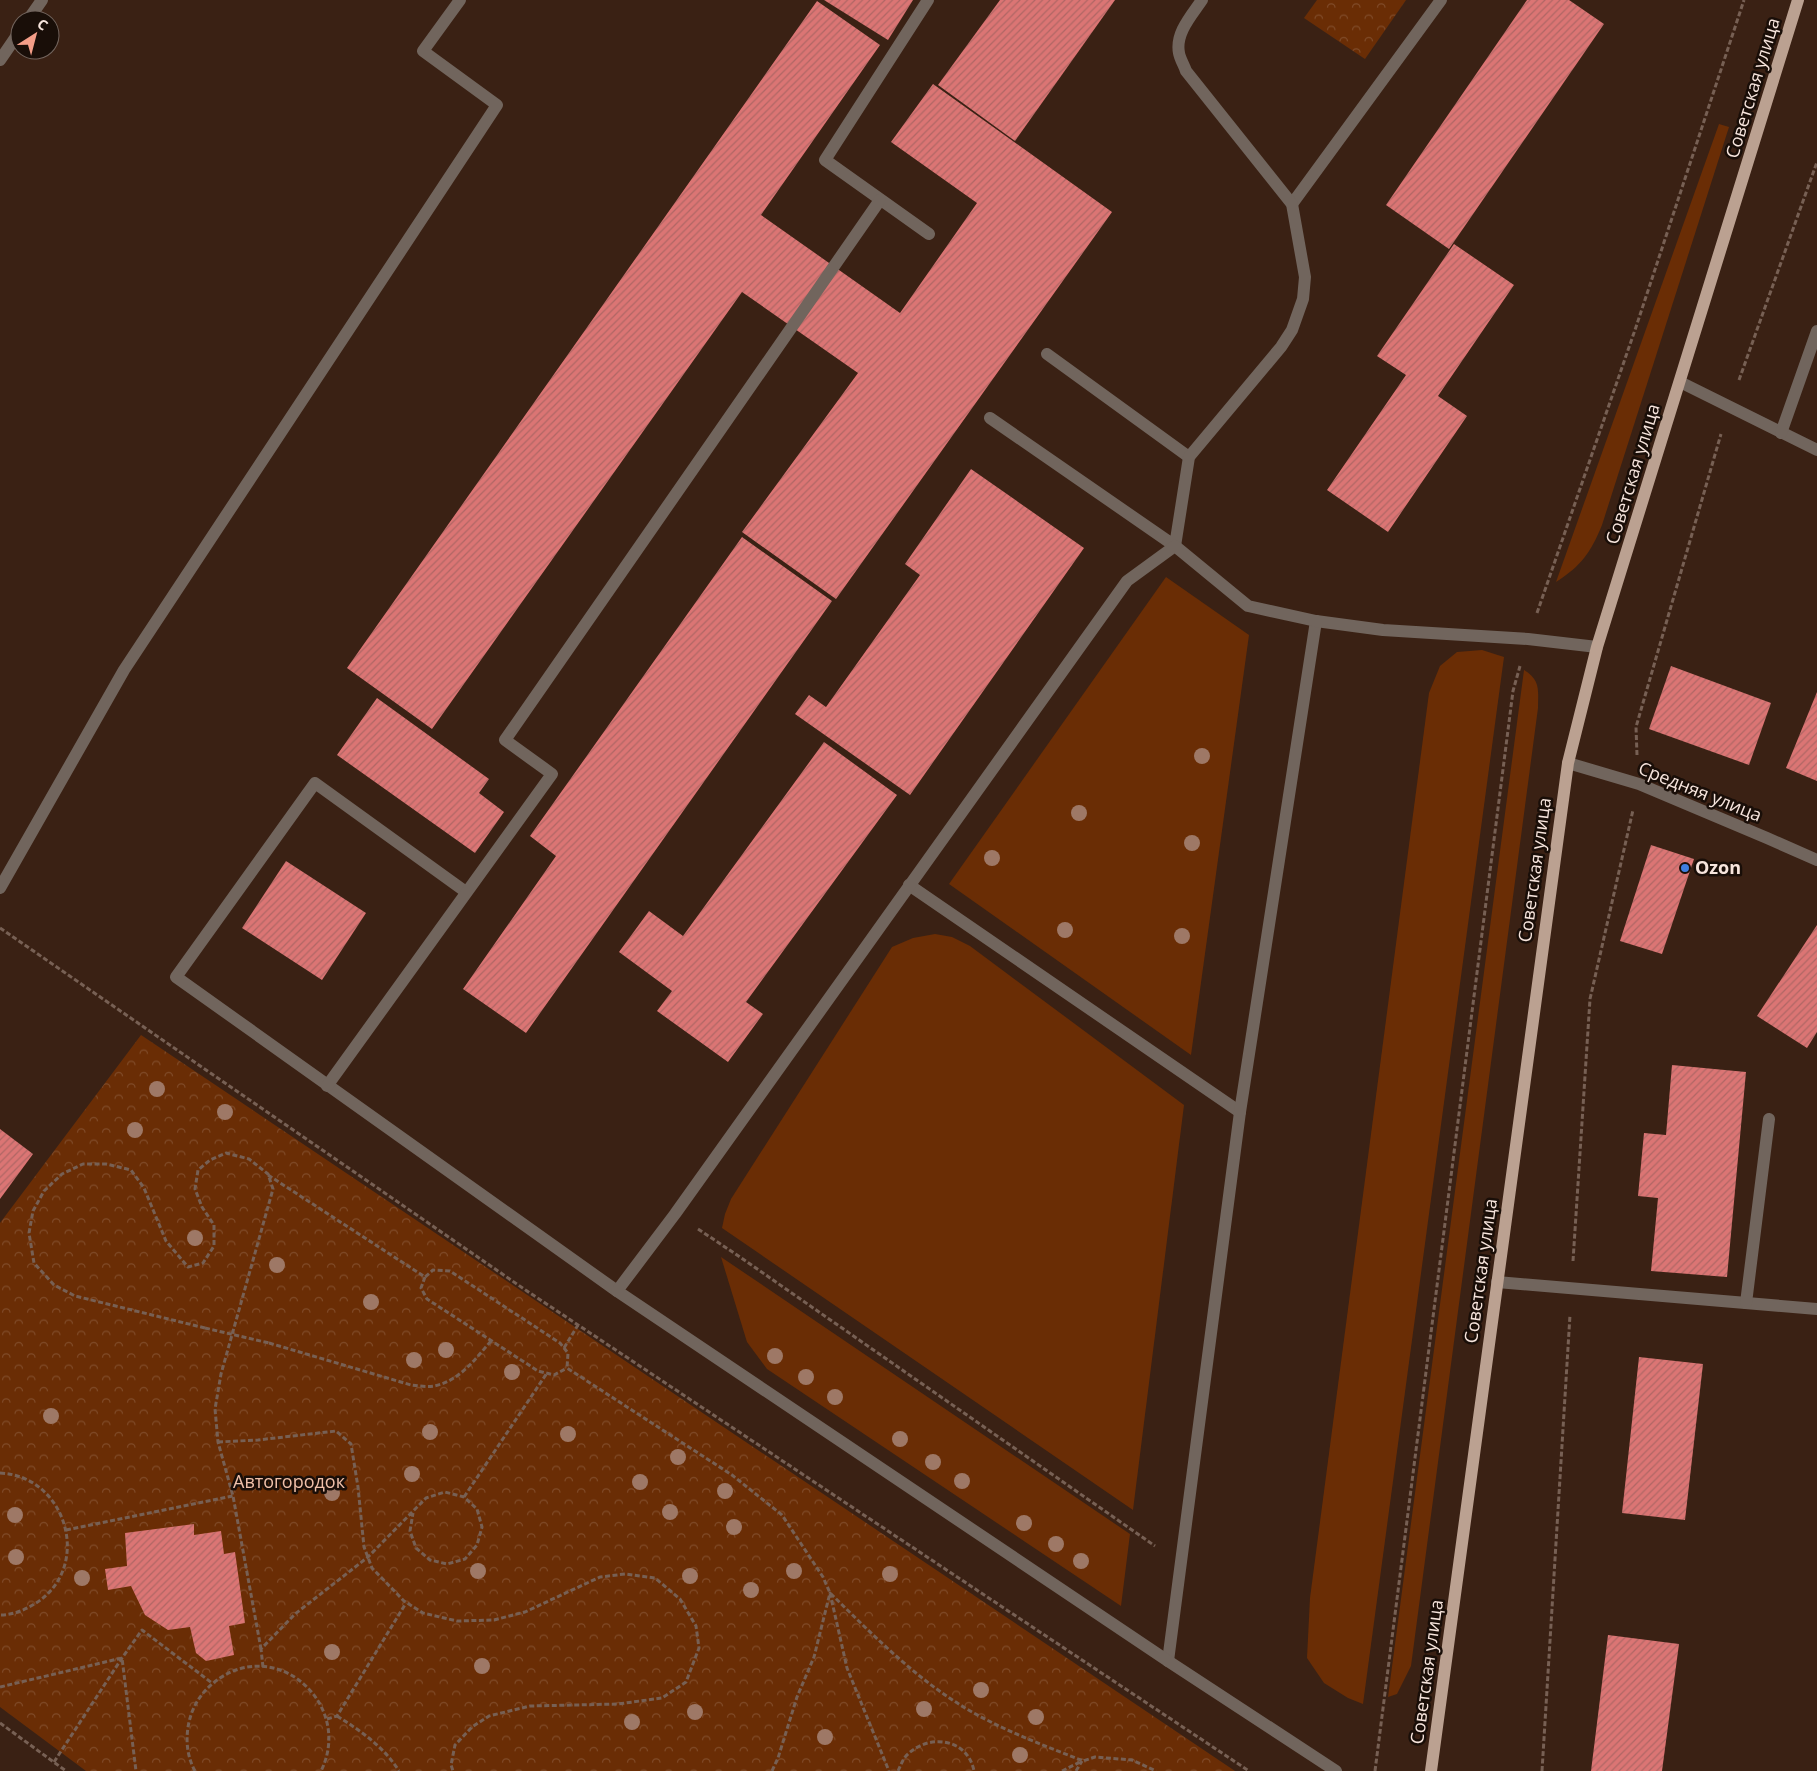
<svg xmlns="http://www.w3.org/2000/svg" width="1817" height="1771" viewBox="0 0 1817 1771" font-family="'Open Sans',sans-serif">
<defs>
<pattern id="park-crowns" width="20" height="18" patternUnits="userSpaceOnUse" patternTransform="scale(1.25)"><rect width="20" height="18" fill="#6a2d05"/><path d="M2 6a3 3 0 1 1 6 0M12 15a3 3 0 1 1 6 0" fill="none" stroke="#804b29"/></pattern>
<pattern id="building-hatch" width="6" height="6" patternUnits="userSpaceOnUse" patternTransform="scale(1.25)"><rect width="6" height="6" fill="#db7574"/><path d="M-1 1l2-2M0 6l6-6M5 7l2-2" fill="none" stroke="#b06765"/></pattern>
</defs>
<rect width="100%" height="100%" fill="#3a2114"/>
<!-- grass -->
<g fill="#6a2d05">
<path d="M1719,124L1729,127L1602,525C1591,552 1581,566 1556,582Z"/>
<path d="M1166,577L1249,635L1191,1055L949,884Z"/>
<path d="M1482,650L1504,657L1363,1704L1348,1698L1324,1683L1307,1658L1310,1598L1429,693L1440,666L1457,652Z"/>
<path d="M1524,670C1541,680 1538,691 1538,708L1411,1666L1397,1694L1388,1697Z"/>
<path d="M935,934L952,937L970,946L1184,1105L1133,1510L722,1228L725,1214L731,1199L892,947L913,938Z"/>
<path d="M721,1257L1130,1534L1121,1606L767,1369L747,1342Z"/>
</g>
<!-- park -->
<g fill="url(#park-crowns)">
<path d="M1317,0H1406L1365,59L1304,18Z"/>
<path d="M141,1035L1235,1771H86L0,1707V1223Z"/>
</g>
<!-- building -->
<g fill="url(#building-hatch)">
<path d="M824,0H913L888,40Z"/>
<path d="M1000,0H1115L1015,141L938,85Z"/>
<path d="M1527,0H1569L1604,24L1449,249L1386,205Z"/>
<path d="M817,1L880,45L761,215L900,313L977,203L891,142L933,84L1112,212L836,599L742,532L858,373L742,292L432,729L347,668Z"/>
<path d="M1454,244L1514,285L1438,396L1467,416L1388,532L1327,490L1406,375L1377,356Z"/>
<path d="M971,469L1084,548L910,795L795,714L809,695L826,707L920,575L905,564Z"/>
<path d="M742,537L832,601L526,1033L463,989L556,856L530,836Z"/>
<path d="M1671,666L1771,703L1749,765L1649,729Z"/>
<path d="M1817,692V781L1786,768Z"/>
<path d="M377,698L489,779L479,793L504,812L475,853L337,755Z"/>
<path d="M824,742L897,795L746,1002L763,1014L728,1062L657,1011L672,991L619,952L649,911L683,936Z"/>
<path d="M1651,845L1694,859L1662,954L1620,941Z"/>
<path d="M286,861L366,913L322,980L242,928Z"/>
<path d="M1817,925V1032L1807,1048L1757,1016Z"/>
<path d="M1672,1065L1746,1072L1727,1277L1651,1271L1658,1198L1638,1196L1644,1133L1666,1135Z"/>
<path d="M0,1129L33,1154L0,1199Z"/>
<path d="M1639,1357L1703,1364L1685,1520L1622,1513Z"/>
<path d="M194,1524V1535L221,1531L224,1554L235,1552L245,1623L229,1626L234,1655L206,1661L196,1653L190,1627L168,1630L145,1615L131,1586L108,1590L105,1569L127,1566L125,1533Z"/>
<path d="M1608,1635L1679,1644L1662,1771H1591Z"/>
</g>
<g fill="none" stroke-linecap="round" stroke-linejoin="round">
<!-- path -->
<g stroke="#776054" stroke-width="3" stroke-dasharray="5 2.5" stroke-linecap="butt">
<path d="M1739,380L1817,162"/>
<path d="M1537,613L1636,327L1744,0"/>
<path d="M1637,755L1636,727L1721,434"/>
<path d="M0,928L527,1291L1249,1771"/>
<path d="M268,1175L425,1277L433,1270L450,1271L560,1343L568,1353L567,1368L732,1475L782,1515L823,1577L830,1593C868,1630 906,1669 951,1699C991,1726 1038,1743 1083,1761L1095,1757L1132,1760L1156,1771"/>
<path d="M698,1229L740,1257L1155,1546"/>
<path d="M1573,1261L1590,999L1633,810"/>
<path d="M425,1277L421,1288L427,1299L538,1371L554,1375L567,1368"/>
<path d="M205,1328L75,1296L54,1285L34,1263L29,1233L33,1211L44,1191L62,1174L83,1164H106L131,1170L144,1188L166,1241L188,1267L203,1263L214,1246V1225L202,1207L195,1189L198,1170L210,1160L226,1153L249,1159L268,1174L273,1189L221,1374L215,1409L218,1442L233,1496L261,1649"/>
<path d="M269,1343L411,1385C418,1386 427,1387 434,1386C460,1381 476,1358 491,1341"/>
<path d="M564,1348L578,1325"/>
<path d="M218,1442L258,1440L336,1431L351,1444L358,1487L364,1547L372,1568L404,1601L423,1613L457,1621L494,1620L525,1612L600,1577L625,1574L655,1578L680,1599L696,1626L699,1648L686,1682L662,1698L618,1704L530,1706L489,1716L472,1727L455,1745L451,1765L453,1771"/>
<path d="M0,1473C67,1476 93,1567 36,1603C25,1610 13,1615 0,1615"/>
<path d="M464,1497L547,1373"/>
<path d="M66,1530L233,1496"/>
<path d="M263,1667L261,1649L295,1614L368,1557L426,1498L445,1492L464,1497L477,1509L482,1527L477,1545L465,1559L447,1564L430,1560L416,1548L410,1531L413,1513"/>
<path d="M0,1687L122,1658L136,1771"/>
<path d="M337,1716C361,1731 384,1747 399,1771"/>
<path d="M327,1719L337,1716L406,1603"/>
<path d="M0,1723L66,1771"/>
<path d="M54,1762L122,1658L142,1630L212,1683"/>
<path d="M195,1771C185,1753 185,1731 192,1712C198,1697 207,1687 220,1678C281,1638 353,1707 321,1771"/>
<path d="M772,1771L778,1758L797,1697L814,1657L830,1593L847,1668L889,1771"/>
<path d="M898,1771C901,1765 903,1758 908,1754C930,1733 968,1739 974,1771"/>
<path d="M1062,1771L1082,1761"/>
<path d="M1076,1771L1082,1761"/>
<path d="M1375,1771L1513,691L1520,666"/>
<path d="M1542,1771L1570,1315"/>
</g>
<!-- minor -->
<g stroke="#71655d" stroke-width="12">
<path d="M928,0L825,160L929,234"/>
<path d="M28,20L42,0"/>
<path d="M0,60L20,31"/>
<path d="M1292,204L1441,0"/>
<path d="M1047,354L1189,457"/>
<path d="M1680,382L1817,450"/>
<path d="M990,418L1175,546L1189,457L1281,347L1292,330L1303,299L1305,277L1292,204L1186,71C1184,65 1180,59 1179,53C1175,33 1192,15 1202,0"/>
<path d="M1781,433L1817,331"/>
<path d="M1568,763L1639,784L1767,838L1817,860"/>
<path d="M909,885L1240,1112"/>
<path d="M0,888L124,670L497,105L423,51L460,0"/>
<path d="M466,892L315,783L176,977L617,1291"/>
<path d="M327,1086L552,774L505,740L880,200"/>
<path d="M1497,1282L1817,1309"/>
<path d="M1746,1303L1769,1119"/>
<path d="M1168,1661L1240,1112L1316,621"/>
<path d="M1336,1771L1168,1661L617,1291L675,1214L1127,581L1175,546L1248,606L1316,621L1383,630L1528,639L1597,647"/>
</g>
<!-- major -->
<path stroke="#bba191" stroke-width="12" d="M1431,1771L1568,763L1597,647L1798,0"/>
<!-- path-bridge -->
<path stroke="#776054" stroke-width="3" stroke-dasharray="5 2.5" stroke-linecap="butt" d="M205,1328L269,1343"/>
</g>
<!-- trees -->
<g fill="#9e7866">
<circle cx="1202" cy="756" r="8"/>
<circle cx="1079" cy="813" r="8"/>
<circle cx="1192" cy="843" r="8"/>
<circle cx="992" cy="858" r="8"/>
<circle cx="1065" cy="930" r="8"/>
<circle cx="1182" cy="936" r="8"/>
<circle cx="157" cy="1089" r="8"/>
<circle cx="225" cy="1112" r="8"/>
<circle cx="135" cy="1130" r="8"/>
<circle cx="195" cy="1238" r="8"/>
<circle cx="277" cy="1265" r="8"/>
<circle cx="371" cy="1302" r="8"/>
<circle cx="446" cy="1350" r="8"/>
<circle cx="775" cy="1356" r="8"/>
<circle cx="414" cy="1360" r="8"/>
<circle cx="512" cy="1372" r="8"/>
<circle cx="806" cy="1377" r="8"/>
<circle cx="835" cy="1397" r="8"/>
<circle cx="51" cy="1416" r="8"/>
<circle cx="430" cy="1432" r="8"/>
<circle cx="568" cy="1434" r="8"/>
<circle cx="900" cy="1439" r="8"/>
<circle cx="678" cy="1457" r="8"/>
<circle cx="933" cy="1462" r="8"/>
<circle cx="412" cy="1474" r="8"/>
<circle cx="962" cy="1481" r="8"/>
<circle cx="640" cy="1482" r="8"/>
<circle cx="725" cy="1491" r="8"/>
<circle cx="332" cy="1493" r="8"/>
<circle cx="670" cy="1512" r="8"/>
<circle cx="15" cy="1515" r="8"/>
<circle cx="1024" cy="1523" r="8"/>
<circle cx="734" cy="1527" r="8"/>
<circle cx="1056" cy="1544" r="8"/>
<circle cx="16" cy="1557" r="8"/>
<circle cx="1081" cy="1561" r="8"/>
<circle cx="478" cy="1571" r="8"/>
<circle cx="794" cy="1571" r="8"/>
<circle cx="890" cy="1574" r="8"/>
<circle cx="690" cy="1576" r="8"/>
<circle cx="82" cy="1578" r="8"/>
<circle cx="751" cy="1590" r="8"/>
<circle cx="332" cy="1652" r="8"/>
<circle cx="482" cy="1666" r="8"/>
<circle cx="981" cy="1690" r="8"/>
<circle cx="924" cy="1709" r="8"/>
<circle cx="695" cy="1712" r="8"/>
<circle cx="1036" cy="1717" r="8"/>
<circle cx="632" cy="1722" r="8"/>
<circle cx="825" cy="1737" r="8"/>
<circle cx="1020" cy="1755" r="8"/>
</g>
<!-- markers -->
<circle fill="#3f7fe0" stroke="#190e08" stroke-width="2" cx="1685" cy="868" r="5"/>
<g text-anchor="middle" stroke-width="5" stroke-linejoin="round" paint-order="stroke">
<!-- street labels -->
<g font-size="18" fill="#f7e5dd" stroke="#190e08">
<text transform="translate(1753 88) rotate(-73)" y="6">Советская улица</text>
<text transform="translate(1633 474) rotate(-73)" y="6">Советская улица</text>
<text transform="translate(1700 792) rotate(22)" y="6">Средняя улица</text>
<text transform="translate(1535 870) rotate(-82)" y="6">Советская улица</text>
<text transform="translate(1481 1271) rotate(-82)" y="6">Советская улица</text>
<text transform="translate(1427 1672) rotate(-82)" y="6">Советская улица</text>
</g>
<!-- poi labels -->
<g font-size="18" font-weight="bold" fill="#f7e5dd" stroke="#190e08" text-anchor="start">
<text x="1695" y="874">Ozon</text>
</g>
<!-- park labels -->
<g font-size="18" fill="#f0c0a9" stroke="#190e08">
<text x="289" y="1488">Автогородок</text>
</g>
</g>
<!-- north arrow -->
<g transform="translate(35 35) rotate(36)"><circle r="24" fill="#190e08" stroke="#72645d"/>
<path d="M0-4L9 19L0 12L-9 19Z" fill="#f49e88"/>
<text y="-8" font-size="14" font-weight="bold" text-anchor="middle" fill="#f7e5dd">С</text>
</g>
</svg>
